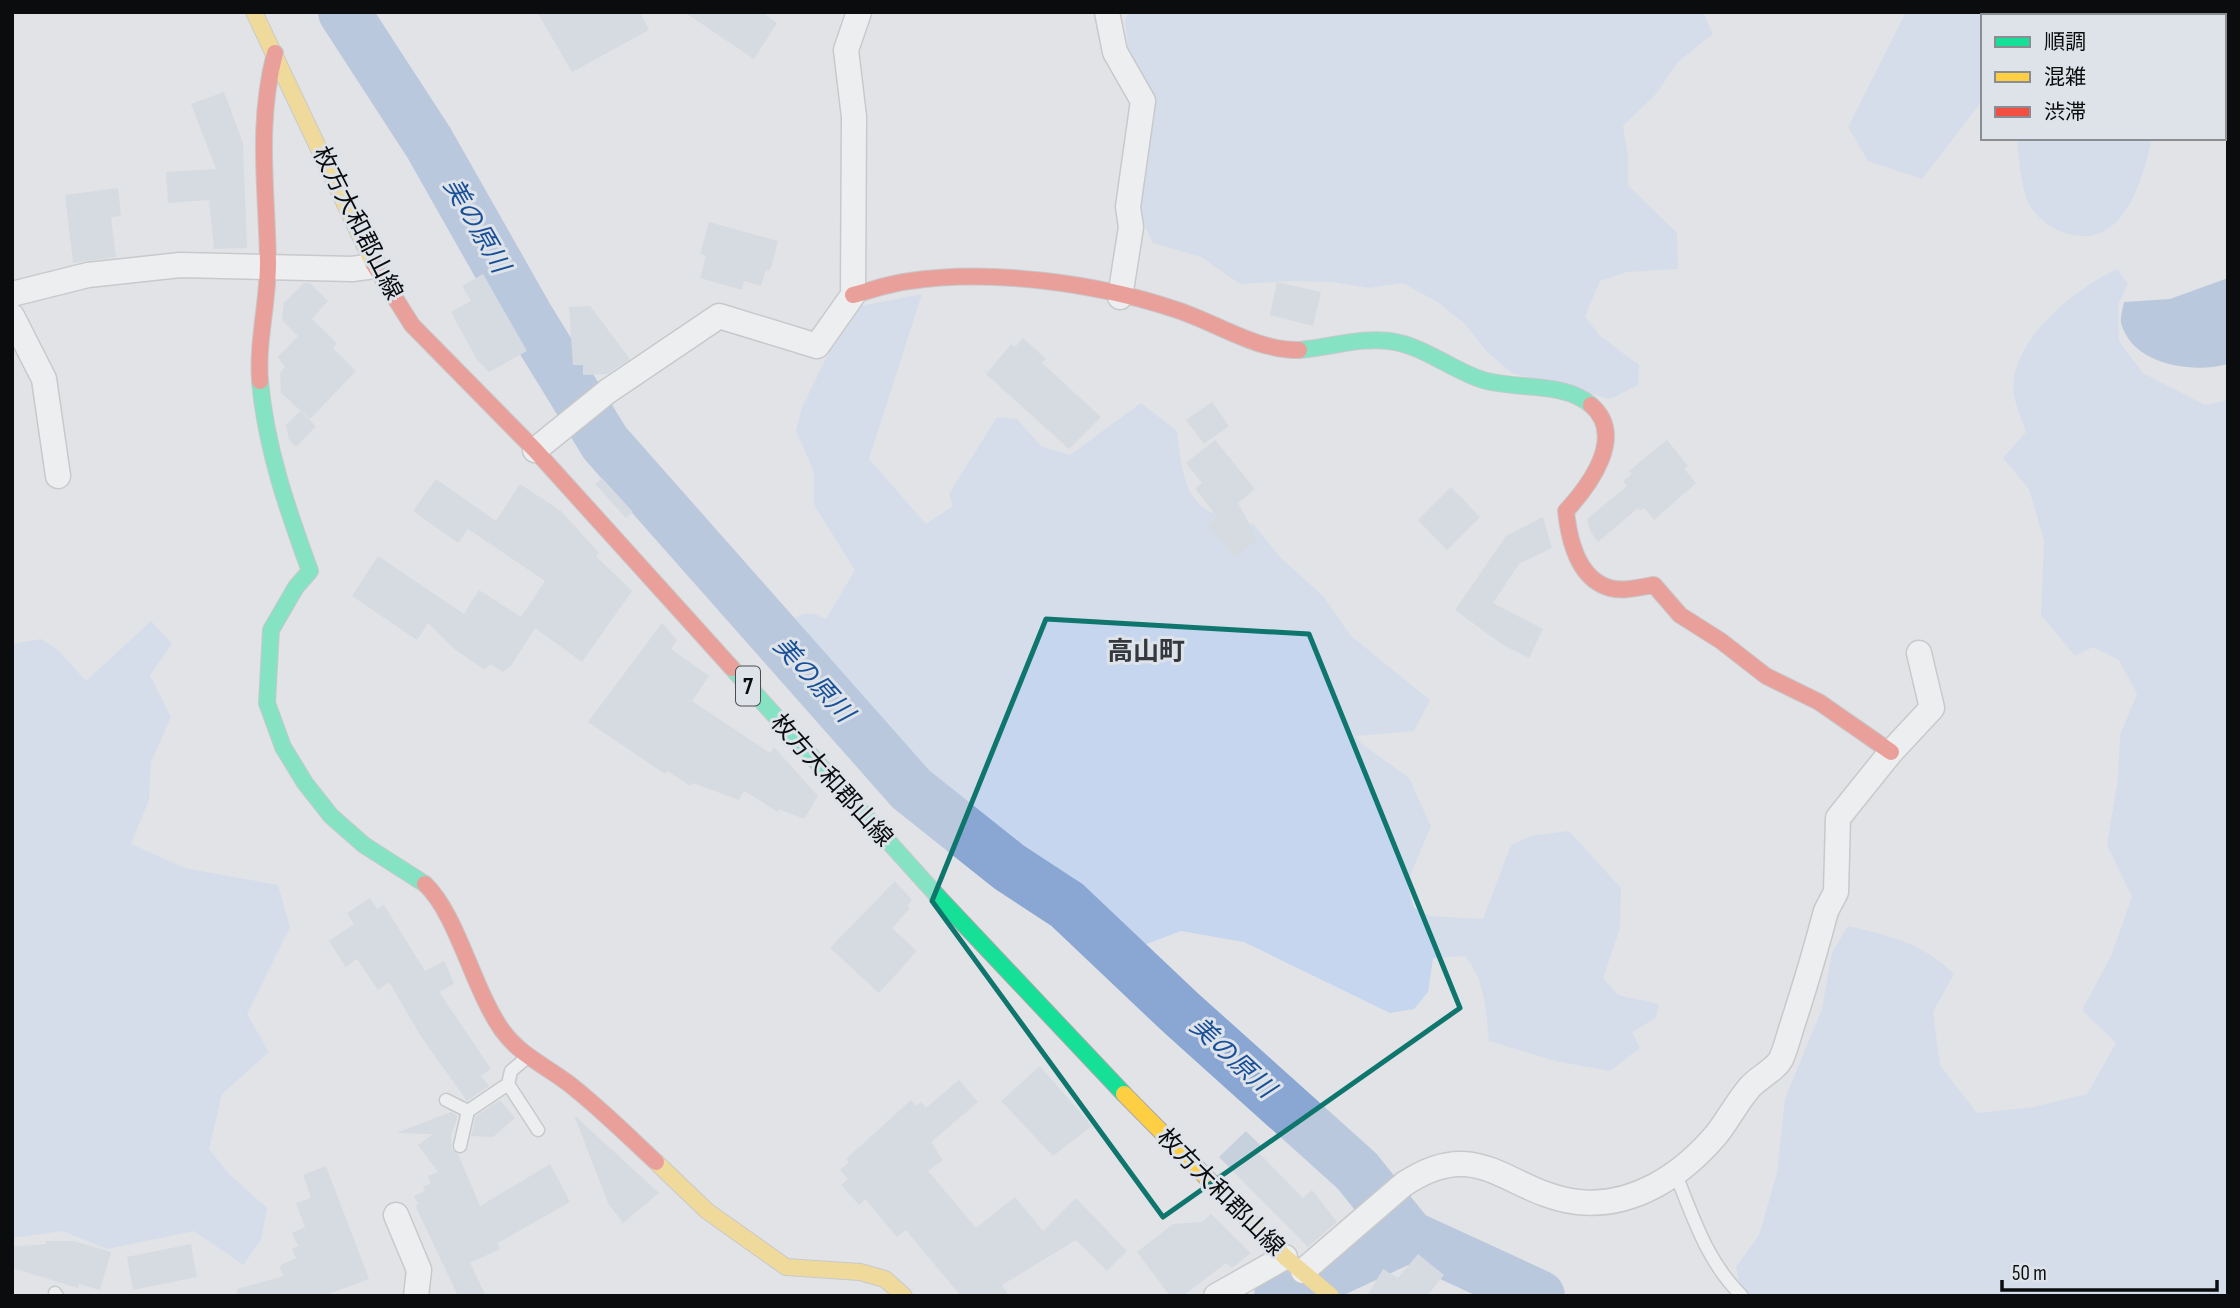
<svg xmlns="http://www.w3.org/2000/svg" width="2240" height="1308" viewBox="0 0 2240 1308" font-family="'Sofia Sans Condensed','Noto Sans JP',sans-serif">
<rect width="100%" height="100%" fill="#e1e3e6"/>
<!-- green -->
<g fill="#c6d6ef">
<path d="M1129,12H1703L1713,34L1678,62L1656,94L1623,126L1628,156V185L1677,233L1678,269L1627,272L1600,281L1585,316L1599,335L1639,365L1638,385L1610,399L1512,373L1488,353L1464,323L1436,301L1402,283L1369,288L1332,282L1294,281L1240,284L1201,257L1153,243L1138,212L1150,143L1148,95L1130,64L1125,20Z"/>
<path d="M1906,12H2228V89H2224V16H1983V100L1922,179L1868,161L1848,127Z"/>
<path d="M2017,138H2152C2143,180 2124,249 2069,234C2052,230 2036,218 2028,202C2020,184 2019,157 2017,138Z"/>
<path d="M2117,269L2128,284L2118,305L2119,341L2143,373L2205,405L2228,400V1296H1741L1736,1267L1759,1235L1777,1173L1785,1098L1822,1009L1832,952L1848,926C1891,936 1922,943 1954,974L1933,1012L1940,1065L1977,1113L2033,1107L2087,1094L2116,1043L2082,1010L2111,956L2132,897L2107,845L2118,778L2120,735L2137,694L2119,660L2093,647L2075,656L2041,615L2044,541L2029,489L2003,458L2026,432C2022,420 2016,407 2014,395C2006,343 2076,288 2117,269Z"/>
<path d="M922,294L869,459L926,524L953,506L949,494L997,417L1017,419L1041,446L1070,455L1141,403L1177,431C1184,491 1188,515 1253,524L1281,558L1323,596L1351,636L1430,700L1414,731L1356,736L1361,743L1409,778L1431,826L1407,883L1414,908L1430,916L1483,919L1511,845L1531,836L1569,831L1621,888L1620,928L1603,978L1618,995L1659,1004L1656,1018L1632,1032L1640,1048L1610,1071L1555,1061L1489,1041C1486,1010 1485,980 1465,956L1433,958L1428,992L1414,1009L1390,1013L1244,942L1181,931L1133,949L1086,908L956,816L894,761L781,628C799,615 805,608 826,619L855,570L814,505V472L796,431L802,407L845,320L861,306Z"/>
<path d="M151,621L172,644L150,675L171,717L151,762L149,800L131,844L185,868L278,885L290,927L247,1014L269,1052L222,1094L209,1149L229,1174L267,1208L261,1240L243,1265L194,1231L107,1249L62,1231L12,1238V644L41,639L59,651L86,681Z"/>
</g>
<!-- water -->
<path fill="#89a7d2" d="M2228,278V364C2193,374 2132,365 2121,323C2120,318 2123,308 2124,302L2170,299Z"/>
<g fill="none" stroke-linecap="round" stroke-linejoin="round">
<!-- river -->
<g stroke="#89a7d2" stroke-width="52">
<path d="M344,12L429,143L527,316L605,443L911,789L1009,867L1067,905L1181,1013L1357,1171L1409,1236L1539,1296"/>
<path d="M1280,1296L1409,1236"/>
</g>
</g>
<!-- building -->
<g fill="#c7d1de">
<path d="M537,12H640L649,30L572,72Z"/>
<path d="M684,12H762L777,23L754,59Z"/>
<path d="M224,92L243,143L247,248L214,249L209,200L168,203L166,172L216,169L191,104Z"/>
<path d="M118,188L121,216L111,217L116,257L73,263L65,195Z"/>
<path d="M709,222L778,241L770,271L766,270L761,286L744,281L742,290L700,278L706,256L700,254Z"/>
<path d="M483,274L527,351L489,372L477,360L451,312L471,301L462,286Z"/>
<path d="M1277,282L1321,292L1313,326L1270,315Z"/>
<path d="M304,283H310L328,301L312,319L337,343L333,348L356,371L310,419L281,393L280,373L285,367L278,357L298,336L282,320L284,303Z"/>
<path d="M590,306L630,359L607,374L583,375V365H573L569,307Z"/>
<path d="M1023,338L1046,359L1042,363L1101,417L1069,449L986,374L1011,344L1015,347Z"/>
<path d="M1212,402L1229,426L1204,444L1186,420Z"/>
<path d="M300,411L316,426L296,447L289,440L286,425Z"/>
<path d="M1215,440L1255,489L1238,503L1258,540L1234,557L1207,525L1217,517L1195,488L1202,483L1186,463Z"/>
<path d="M1667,440L1688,466L1684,469L1696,483L1654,520L1644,508L1640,511L1638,508L1598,542L1590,531L1587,519L1627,486L1623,481L1632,474L1629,471Z"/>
<path d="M602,478L633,512L626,518L595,484Z"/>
<path d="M436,479L496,521L520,484L561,511L599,553L596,556L632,591L582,662L535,628L511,666L503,672L490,664L485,670L453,648L428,623L417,640L352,596L378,556L464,614L479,590L521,617L545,581L468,529L458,543L413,511Z"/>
<path d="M1451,487L1480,517L1447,550L1418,520Z"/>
<path d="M1543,517L1552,548L1519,564L1493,603L1543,629L1529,658L1503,645L1455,610L1506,536Z"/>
<path d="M662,623L677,640L671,649L709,676L692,701L770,753L774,747L818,796L804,819L779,809L778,812L744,791L739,800L693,783L690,786L668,771L665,774L588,722Z"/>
<path d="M895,881L912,900L907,906L910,908L892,928L917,951L879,993L830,948Z"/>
<path d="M370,898L377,909L384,905L425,971L444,961L446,964L454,984L439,992L491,1069L481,1076L489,1086L467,1101L422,1038L389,982L378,990L357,959L346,967L329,941L354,924L347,913Z"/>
<path d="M1040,1066L1092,1126L1053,1156L1001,1101Z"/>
<path d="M959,1080L978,1102L931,1142L943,1160L928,1171L976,1228L1015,1197L1043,1231L1076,1198L1127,1251L1107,1271L1076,1240L1002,1285L1009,1296H961L906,1230L897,1237L865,1199L859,1205L841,1185L848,1179L840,1170L849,1162L846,1159L911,1100L916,1106L921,1102L926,1108Z"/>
<path d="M500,1100L515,1118L493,1137L471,1136L476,1116Z"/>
<path d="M451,1112L458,1116L451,1135L452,1149L458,1154L480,1206L550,1164L570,1202L498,1243L500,1249L470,1263L486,1296H458L415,1205L418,1204L414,1196L425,1191L423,1187L431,1183L428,1176L438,1172L418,1145L433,1134L396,1133Z"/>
<path d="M574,1115L659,1193L623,1223L608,1203Z"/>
<path d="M1246,1131L1262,1147L1257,1151L1303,1198L1312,1190L1337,1222L1308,1247L1219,1157Z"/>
<path d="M326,1166L369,1279L323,1296H237V1289L284,1276L279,1266L296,1258L292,1249L298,1246L292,1233L305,1227L296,1203L311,1198L303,1175Z"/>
<path d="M1211,1214L1251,1253L1232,1268L1226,1263L1183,1296H1170L1137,1252L1173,1224L1202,1222Z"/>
<path d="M46,1241H74L111,1252L100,1290L79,1284L78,1288L12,1268V1247L46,1244Z"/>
<path d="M191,1244L197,1277L133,1290L127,1257Z"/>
<path d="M1418,1254L1444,1275L1427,1296H1367L1383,1269L1398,1278Z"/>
</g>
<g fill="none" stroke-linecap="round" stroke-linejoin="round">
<defs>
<g id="lane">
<path d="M508,1084L538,1130"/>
<path d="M446,1100L468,1111L508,1084L511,1071L524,1060"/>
<path d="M460,1146L468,1111"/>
<path d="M1676,1175C1694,1219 1707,1262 1742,1296"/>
<path d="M55,1293L57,1296"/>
</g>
<g id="street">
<path d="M1107,12L1115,52L1143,101L1128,207L1131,227L1120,297"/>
<path d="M12,294L88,275L180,265L352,269L374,266"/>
<path d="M12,316L44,379L58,476"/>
<path d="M535,450L608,391L719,316L817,346L853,295L854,117L846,50L859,12"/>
<path d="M396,1215L419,1270L416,1296"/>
<path d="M1303,1271L1404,1184C1480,1133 1508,1194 1578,1202C1633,1208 1682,1175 1716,1135C1728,1120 1737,1102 1750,1087C1759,1077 1775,1070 1781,1059C1786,1048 1789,1035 1793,1023C1805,986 1816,949 1826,911L1836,892L1838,818L1891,752L1932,708L1919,653"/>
<path d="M1216,1296L1285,1257"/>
</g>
<g id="fast">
<path d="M1299,350C1329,348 1359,337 1389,341C1423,345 1451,370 1483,380C1516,390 1563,381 1591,405"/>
<path d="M260,381C266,448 287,508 310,571L296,587L271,630L267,703L283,747L305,783L331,816L364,845L425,884"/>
<path d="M732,668L942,901L1124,1094"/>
</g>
<g id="slow">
<path d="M254,12L373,263"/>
<path d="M1124,1094L1285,1257L1331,1296"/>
<path d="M656,1162L707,1211L786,1267L860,1272L885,1279L904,1296"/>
</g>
<g id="jam">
<path d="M373,263L412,325L535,450L732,668"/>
<path d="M853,295C872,290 890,283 910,281C991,269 1096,283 1174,309C1216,322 1253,350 1299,350"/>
<path d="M260,381C257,341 268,303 268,263C267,190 256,125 275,53"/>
<path d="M1591,405C1627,436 1589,486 1566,511C1569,540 1578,579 1610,588C1624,592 1640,587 1654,585L1680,615L1721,641L1766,676L1819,702L1891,752"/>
<path d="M425,884C457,914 473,989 502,1030C520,1055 544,1065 568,1083C599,1107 627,1135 656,1162"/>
</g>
</defs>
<!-- lane casing -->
<use href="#lane" stroke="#a7a8ab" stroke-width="15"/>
<!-- street casing -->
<use href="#street" stroke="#a7a8ab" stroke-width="27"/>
<!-- fast casing -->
<use href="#fast" stroke="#a7a8ab" stroke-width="18"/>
<!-- slow casing -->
<use href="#slow" stroke="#a7a8ab" stroke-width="18"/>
<!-- jam casing -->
<use href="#jam" stroke="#a7a8ab" stroke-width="18"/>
<!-- lane -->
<use href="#lane" stroke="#fafbfb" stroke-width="12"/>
<!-- street -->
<use href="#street" stroke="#fafbfb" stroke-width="24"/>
<!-- fast -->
<use href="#fast" stroke="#16e098" stroke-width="16"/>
<!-- slow -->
<use href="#slow" stroke="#ffcf43" stroke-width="16"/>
<!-- jam -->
<use href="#jam" stroke="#f24e42" stroke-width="16"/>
</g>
<!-- marked area -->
<path d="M0 0H2240V1308H0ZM1046,619L1309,634L1460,1008L1163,1217L932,901Z" fill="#e1e3e6" fill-opacity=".55" fill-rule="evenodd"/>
<path fill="none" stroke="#0f766e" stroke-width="5" stroke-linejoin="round" d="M1046,619L1309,634L1460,1008L1163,1217L932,901Z"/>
<g text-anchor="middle" stroke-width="6" stroke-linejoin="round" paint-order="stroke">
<!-- shield labels -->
<rect fill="#dee3e9" stroke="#4a4c50" stroke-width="2" x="736" y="666.5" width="24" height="39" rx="5"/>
<g font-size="23" font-weight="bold" fill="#0b0c0e">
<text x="748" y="694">7</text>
</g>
<!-- street labels -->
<g font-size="24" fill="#0b0c0e" stroke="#dee3e9">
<text transform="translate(358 223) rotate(63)" y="8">枚方大和郡山線</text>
<text transform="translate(832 780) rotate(48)" y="8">枚方大和郡山線</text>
<text transform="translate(1221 1192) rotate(45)" y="8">枚方大和郡山線</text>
</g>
<!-- water labels -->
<g font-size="26" font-style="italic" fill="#1a5098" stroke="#dee3e9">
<text transform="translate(477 225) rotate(60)" y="9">美の原川</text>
<text transform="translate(814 679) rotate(48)" y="9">美の原川</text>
<text transform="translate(1233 1057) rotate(43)" y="9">美の原川</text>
</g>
<!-- neighbourhood labels -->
<g font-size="26" font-weight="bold" fill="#35393d" stroke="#dee3e9">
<text x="1146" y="660">高山町</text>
</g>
</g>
<!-- border -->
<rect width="2240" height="1308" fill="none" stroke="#0b0c0e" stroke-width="28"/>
<!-- legend -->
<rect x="1981" y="14" width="245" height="126" fill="#dee3e9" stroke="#8a8d91" stroke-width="2"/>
<rect x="1995" y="37" width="35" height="10" fill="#16e098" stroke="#8a8d91" stroke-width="2"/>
<text x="2044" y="49" font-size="21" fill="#0b0c0e">順調</text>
<rect x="1995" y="72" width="35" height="10" fill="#ffcf43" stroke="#8a8d91" stroke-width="2"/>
<text x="2044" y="84" font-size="21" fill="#0b0c0e">混雑</text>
<rect x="1995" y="107" width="35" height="10" fill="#f24e42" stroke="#8a8d91" stroke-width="2"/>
<text x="2044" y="119" font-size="21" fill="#0b0c0e">渋滞</text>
<!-- scale -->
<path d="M2002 1280v10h215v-10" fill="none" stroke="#0b0c0e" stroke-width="3.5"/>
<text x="2012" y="1280" font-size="21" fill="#0b0c0e" stroke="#dee3e9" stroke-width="5" paint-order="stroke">50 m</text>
</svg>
